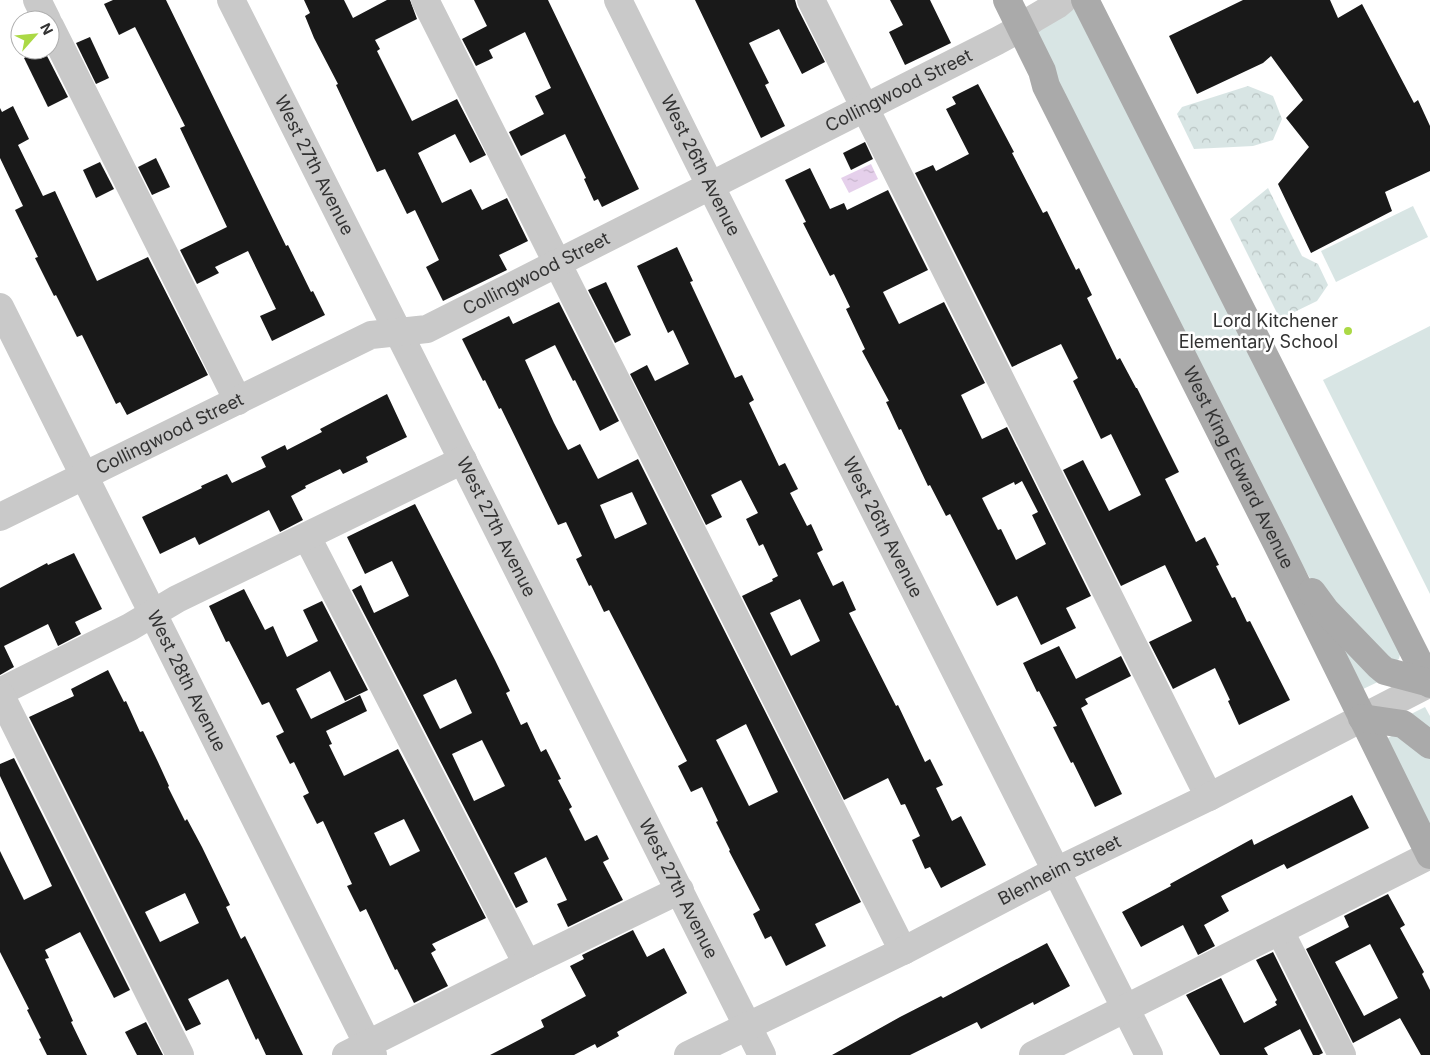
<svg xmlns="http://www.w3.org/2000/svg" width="1430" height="1055" viewBox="0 0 1430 1055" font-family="Inter,sans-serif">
<defs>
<pattern id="park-crowns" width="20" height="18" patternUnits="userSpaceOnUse" patternTransform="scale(1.25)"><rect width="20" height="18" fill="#d8e5e4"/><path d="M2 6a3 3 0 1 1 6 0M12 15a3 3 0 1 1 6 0" fill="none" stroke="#bac5c4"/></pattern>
<pattern id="water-ripples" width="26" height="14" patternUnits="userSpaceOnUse" patternTransform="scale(1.25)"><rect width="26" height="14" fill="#e5d0eb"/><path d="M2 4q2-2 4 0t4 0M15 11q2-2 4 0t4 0" fill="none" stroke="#c5b3ca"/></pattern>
</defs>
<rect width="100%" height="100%" fill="#fff"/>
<!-- green -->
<g fill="#d8e5e4">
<path d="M1072,3L1400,654L1399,659L1388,665L1322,598L1279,527L1039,44L1038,31Z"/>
<path d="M1413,206L1428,237L1336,282L1321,251Z"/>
<path d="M1430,326V594L1323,380Z"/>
<path d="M1335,631L1382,680L1361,690Z"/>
<path d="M1425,707L1430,716V736L1405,717Z"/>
<path d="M1401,731L1430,755V831L1384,740Z"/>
</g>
<!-- park -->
<g fill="url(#park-crowns)">
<path d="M1248,86L1273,96L1282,119L1273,140L1253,146L1194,149L1177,114L1182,107Z"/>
<path d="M1268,188L1302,256L1318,264L1328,285L1317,301L1280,319L1230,219Z"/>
</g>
<!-- water -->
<path fill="url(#water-ripples)" d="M871,164L878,179L849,193L841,178Z"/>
<!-- building -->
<g fill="#191919" fill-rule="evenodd">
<path d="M113,0H166L286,246L288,245L311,292L313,291L325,315L272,341L260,316L276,309L248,251L215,267L219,273L197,284L180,250L227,227L180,128L185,126L135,27L119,35L104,4Z"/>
<path d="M304,0H344L353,18L387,0H410L417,19L375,40L380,49L377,51L412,121L457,99L486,155L470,163L455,134L418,153L442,203L471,189L482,210L507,198L528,241L499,255L507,270L443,301L426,267L439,260L415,210L407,214L385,169L377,172L336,85L338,84L314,38L305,16L310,13Z"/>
<path d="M474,0H548L639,189L602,207L598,199L594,201L584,179L586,178L565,134L521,156L509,132L544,114L535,96L551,88L525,32L489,50L493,58L476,66L462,39L487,26Z"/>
<path d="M695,0H795L797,7L825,62L802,74L779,29L749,43L769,83L765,85L785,126L761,138Z"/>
<path d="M890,0H930L951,43L905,65L889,32L903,25Z"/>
<path d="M1243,0H1330L1338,18L1362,4L1414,103L1418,100L1430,126V171L1385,192L1392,211L1311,253L1278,184L1309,147L1286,118L1303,100L1271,56L1263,63L1197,94L1169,36Z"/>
<path d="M90,37L109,78L96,84L76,43Z"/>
<path d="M40,50H44L68,97L48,107L24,58Z"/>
<path d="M978,84L1014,152L1012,153L1043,213L1047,211L1076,270L1079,268L1092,295L1087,298L1117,360L1120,358L1136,388H1137L1179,472L1165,479L1196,542L1205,537L1219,565L1216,566L1232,598L1235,597L1247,622L1250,621L1290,700L1239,725L1228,701L1230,700L1215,668L1173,689L1149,642L1192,621L1165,565L1121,586L1063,470L1083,460L1109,511L1141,495L1111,434L1101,439L1073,381L1078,378L1061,344L1012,367L915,173L933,165L936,171L969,154L946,109L956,104L952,97Z"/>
<path d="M13,106L29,139L18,145L43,196L55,191L97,281L148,257L208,375L127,415L120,402L116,404L82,335L77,337L56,295L54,296L35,258L38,257L15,210L23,206L0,158V108L2,112Z"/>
<path d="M865,142L873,159L851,170L843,153Z"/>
<path d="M156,158L170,187L152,195L138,167Z"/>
<path d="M100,162L114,189L96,198L83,170Z"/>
<path d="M810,168L830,209L844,203L847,210L888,190L928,270L883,292L899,324L944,302L985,383L961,395L982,439L1007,427L1091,596L1066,608L1076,628L1041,645L1017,596L997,606L950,514L946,516L930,485L928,486L901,429L899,430L886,402L889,401L862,351L865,349L846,309L850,307L834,274L830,276L803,223L806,222L785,180ZM1022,481L1038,512L1032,515L1046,544L1016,560L1001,529L998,530L982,498L1014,482L1015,485Z"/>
<path d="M677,247L693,281L690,282L735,378L742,375L754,400L749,403L779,466L785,463L798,489L790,493L807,526L811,524L823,550L817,553L833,586L843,581L856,610L849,613L896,706L898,705L925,762L930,759L943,785L936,788L952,821L961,816L986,865L941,888L930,867L925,869L912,840L920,836L905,804L901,805L888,778L844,800L742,596L773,581L772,579L778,576L763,544L759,546L746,519L758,513L741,480L711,495L722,517L706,525L630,374L647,365L655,381L689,364L673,330L668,333L637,266ZM800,599L820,641L791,656L770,613Z"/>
<path d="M606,282L631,335L615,343L588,290Z"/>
<path d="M559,302L619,421L600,431L575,380L573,381L555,345L525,360L554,423L568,450L580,444L598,479L638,459L861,902L815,924L826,946L786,966L771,936L765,939L753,914L760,910L729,851L730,850L716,822L718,821L702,787L691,792L678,766L687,761L609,610L604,612L591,585L589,586L576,559L582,556L566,522L558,525L501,408L499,409L485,380L483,381L462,339L509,316L513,324ZM632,492L647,524L615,539L600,505ZM746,724L778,792L749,806L716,740Z"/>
<path d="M387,394L407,437L366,457L368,462L343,474L340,469L305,486L306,488L291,496L303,520L280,532L269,510L199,545L195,537L160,554L142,517L202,488L201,486L227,474L232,483L266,467L261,457L285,445L287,450L322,432L320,429Z"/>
<path d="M415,504L495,660L510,691L506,693L521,725L527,722L541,752L546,749L561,779L558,780L572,807L569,809L585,841L597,835L609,859L603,862L623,900L568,927L557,904L567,900L546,857L514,873L528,902L516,908L352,590L361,585L374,613L409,596L392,561L365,574L347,537ZM456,679L472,713L440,729L423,695ZM482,740L505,786L474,801L452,754Z"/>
<path d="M74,553L102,609L75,622L81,634L58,646L48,624L4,646L14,667L0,675V588L47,563L48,565Z"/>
<path d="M244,589L265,630L273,626L287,657L318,641L303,610L322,601L323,603L368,690L345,701L330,671L296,689L311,719L360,695L367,711L326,731L332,744L329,745L344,776L398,749L486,918L432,944L436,950L431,953L448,986L414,1003L397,969L395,970L366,909L360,912L347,886L352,884L323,821L317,824L303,796L309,793L294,762L290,764L276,736L284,732L269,702L262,705L229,641L226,642L209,606ZM404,819L420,851L390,866L374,833Z"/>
<path d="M1059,646L1076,679L1121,656L1131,676L1085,699L1088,704L1081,708L1122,794L1095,807L1073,762L1071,763L1053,727L1057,726L1039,691L1037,692L1023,663Z"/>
<path d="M108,670L124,702L126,701L140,732L143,731L158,762L169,786L168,787L185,821L187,819L202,847L230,905L226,907L241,939L245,936L303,1055H266L258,1038L256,1040L228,979L188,999L201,1024L186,1031L29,717L74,696L71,689ZM185,893L199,923L160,942L145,912Z"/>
<path d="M14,758L130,990L114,998L80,932L45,950L49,958L45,959L73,1021L71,1022L87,1055H47L39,1039L41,1038L27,1010L29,1009L0,952V851L24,900L52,886L0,776V764Z"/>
<path d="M1352,795L1369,828L1287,869L1284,864L1221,896L1229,911L1204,925L1215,946L1198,955L1183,925L1141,947L1122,912L1171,886L1170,884L1252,839L1254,845Z"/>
<path d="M1388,894L1405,925L1400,928L1424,972L1422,974L1430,990V1055H1421L1400,1018L1353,1043L1306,949L1349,927L1344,916ZM1370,944L1398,998L1364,1016L1335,962Z"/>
<path d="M633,930L647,957L664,948L687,993L617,1032L619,1036L597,1048L595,1044L574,1055H490L544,1027L541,1020L586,996L570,966L584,959L582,955Z"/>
<path d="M1047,943L1070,986L1034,1005L1033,1002L981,1029L977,1022L910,1055H832L900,1017L941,996L943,998Z"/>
<path d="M1273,952L1323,1053L1319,1055H1313L1300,1029L1264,1048L1268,1055H1220L1186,995L1221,978L1244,1023L1277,1005L1275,1002L1277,1000L1256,960Z"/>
<path d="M146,1022L163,1055H137L125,1032Z"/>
</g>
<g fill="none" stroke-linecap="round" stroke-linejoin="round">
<!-- minor -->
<g stroke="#c9c9c9" stroke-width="28">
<path d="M37,0L47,20"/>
<path id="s1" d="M231,0L762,1055"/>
<path d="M425,0L903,951"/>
<path id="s2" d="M618,0L699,163L1149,1055"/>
<path d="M811,0L1209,797"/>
<path d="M50,26L238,401"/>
<path id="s3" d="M0,307L373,1055"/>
<path id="s4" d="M0,517L371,335L427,329L997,41L1021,28L1033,19L1057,5L1063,0"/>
<path d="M307,537L527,964"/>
<path d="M0,692L130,627L177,599L463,460"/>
<path d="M0,694L180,1055"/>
<path d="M1280,931L1342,1055"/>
<path d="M346,1055L527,964L680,890"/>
<path id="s5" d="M688,1055L903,951L1056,871L1209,797L1430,683"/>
<path d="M1033,1055L1430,855"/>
</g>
<!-- major -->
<g stroke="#aaa" stroke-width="28">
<path id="s6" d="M1007,0L1042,71L1046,86L1276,542L1430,855"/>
<path d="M1085,0L1430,684"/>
<path d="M1312,592L1326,611L1379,666L1385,671L1430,683"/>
<path d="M1362,718L1403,724L1430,745"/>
</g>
</g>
<!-- markers -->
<circle fill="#abd945" stroke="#fff" stroke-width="2" cx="1348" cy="331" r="5"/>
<g text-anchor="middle" stroke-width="5" stroke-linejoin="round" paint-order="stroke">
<!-- street labels -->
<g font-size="18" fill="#323232" stroke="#fff">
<text dy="6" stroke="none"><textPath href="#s4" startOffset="998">Collingwood Street</textPath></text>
<text dy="6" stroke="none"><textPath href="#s1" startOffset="185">West 27th Avenue</textPath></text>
<text dy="6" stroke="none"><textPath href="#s2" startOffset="185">West 26th Avenue</textPath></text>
<text dy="6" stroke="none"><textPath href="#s4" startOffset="592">Collingwood Street</textPath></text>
<text dy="6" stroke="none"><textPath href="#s4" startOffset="189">Collingwood Street</textPath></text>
<text dy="6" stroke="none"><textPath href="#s6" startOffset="522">West King Edward Avenue</textPath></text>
<text dy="6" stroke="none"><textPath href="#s1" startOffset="590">West 27th Avenue</textPath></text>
<text dy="6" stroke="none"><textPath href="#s2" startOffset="590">West 26th Avenue</textPath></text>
<text dy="6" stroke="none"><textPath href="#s3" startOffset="418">West 28th Avenue</textPath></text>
<text dy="6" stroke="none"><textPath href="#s5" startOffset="415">Blenheim Street</textPath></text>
<text dy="6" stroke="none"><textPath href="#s1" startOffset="995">West 27th Avenue</textPath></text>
</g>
<!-- poi labels -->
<g font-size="18" fill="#323232" stroke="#fff" text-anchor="end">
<text x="1338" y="327">Lord Kitchener<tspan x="1338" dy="21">Elementary School</tspan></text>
</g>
</g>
<!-- north arrow -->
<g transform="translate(35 35) rotate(63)"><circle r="24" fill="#ffffff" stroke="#adadad"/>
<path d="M0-4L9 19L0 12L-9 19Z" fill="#abd945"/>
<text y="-8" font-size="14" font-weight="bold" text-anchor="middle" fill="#323232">N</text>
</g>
</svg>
